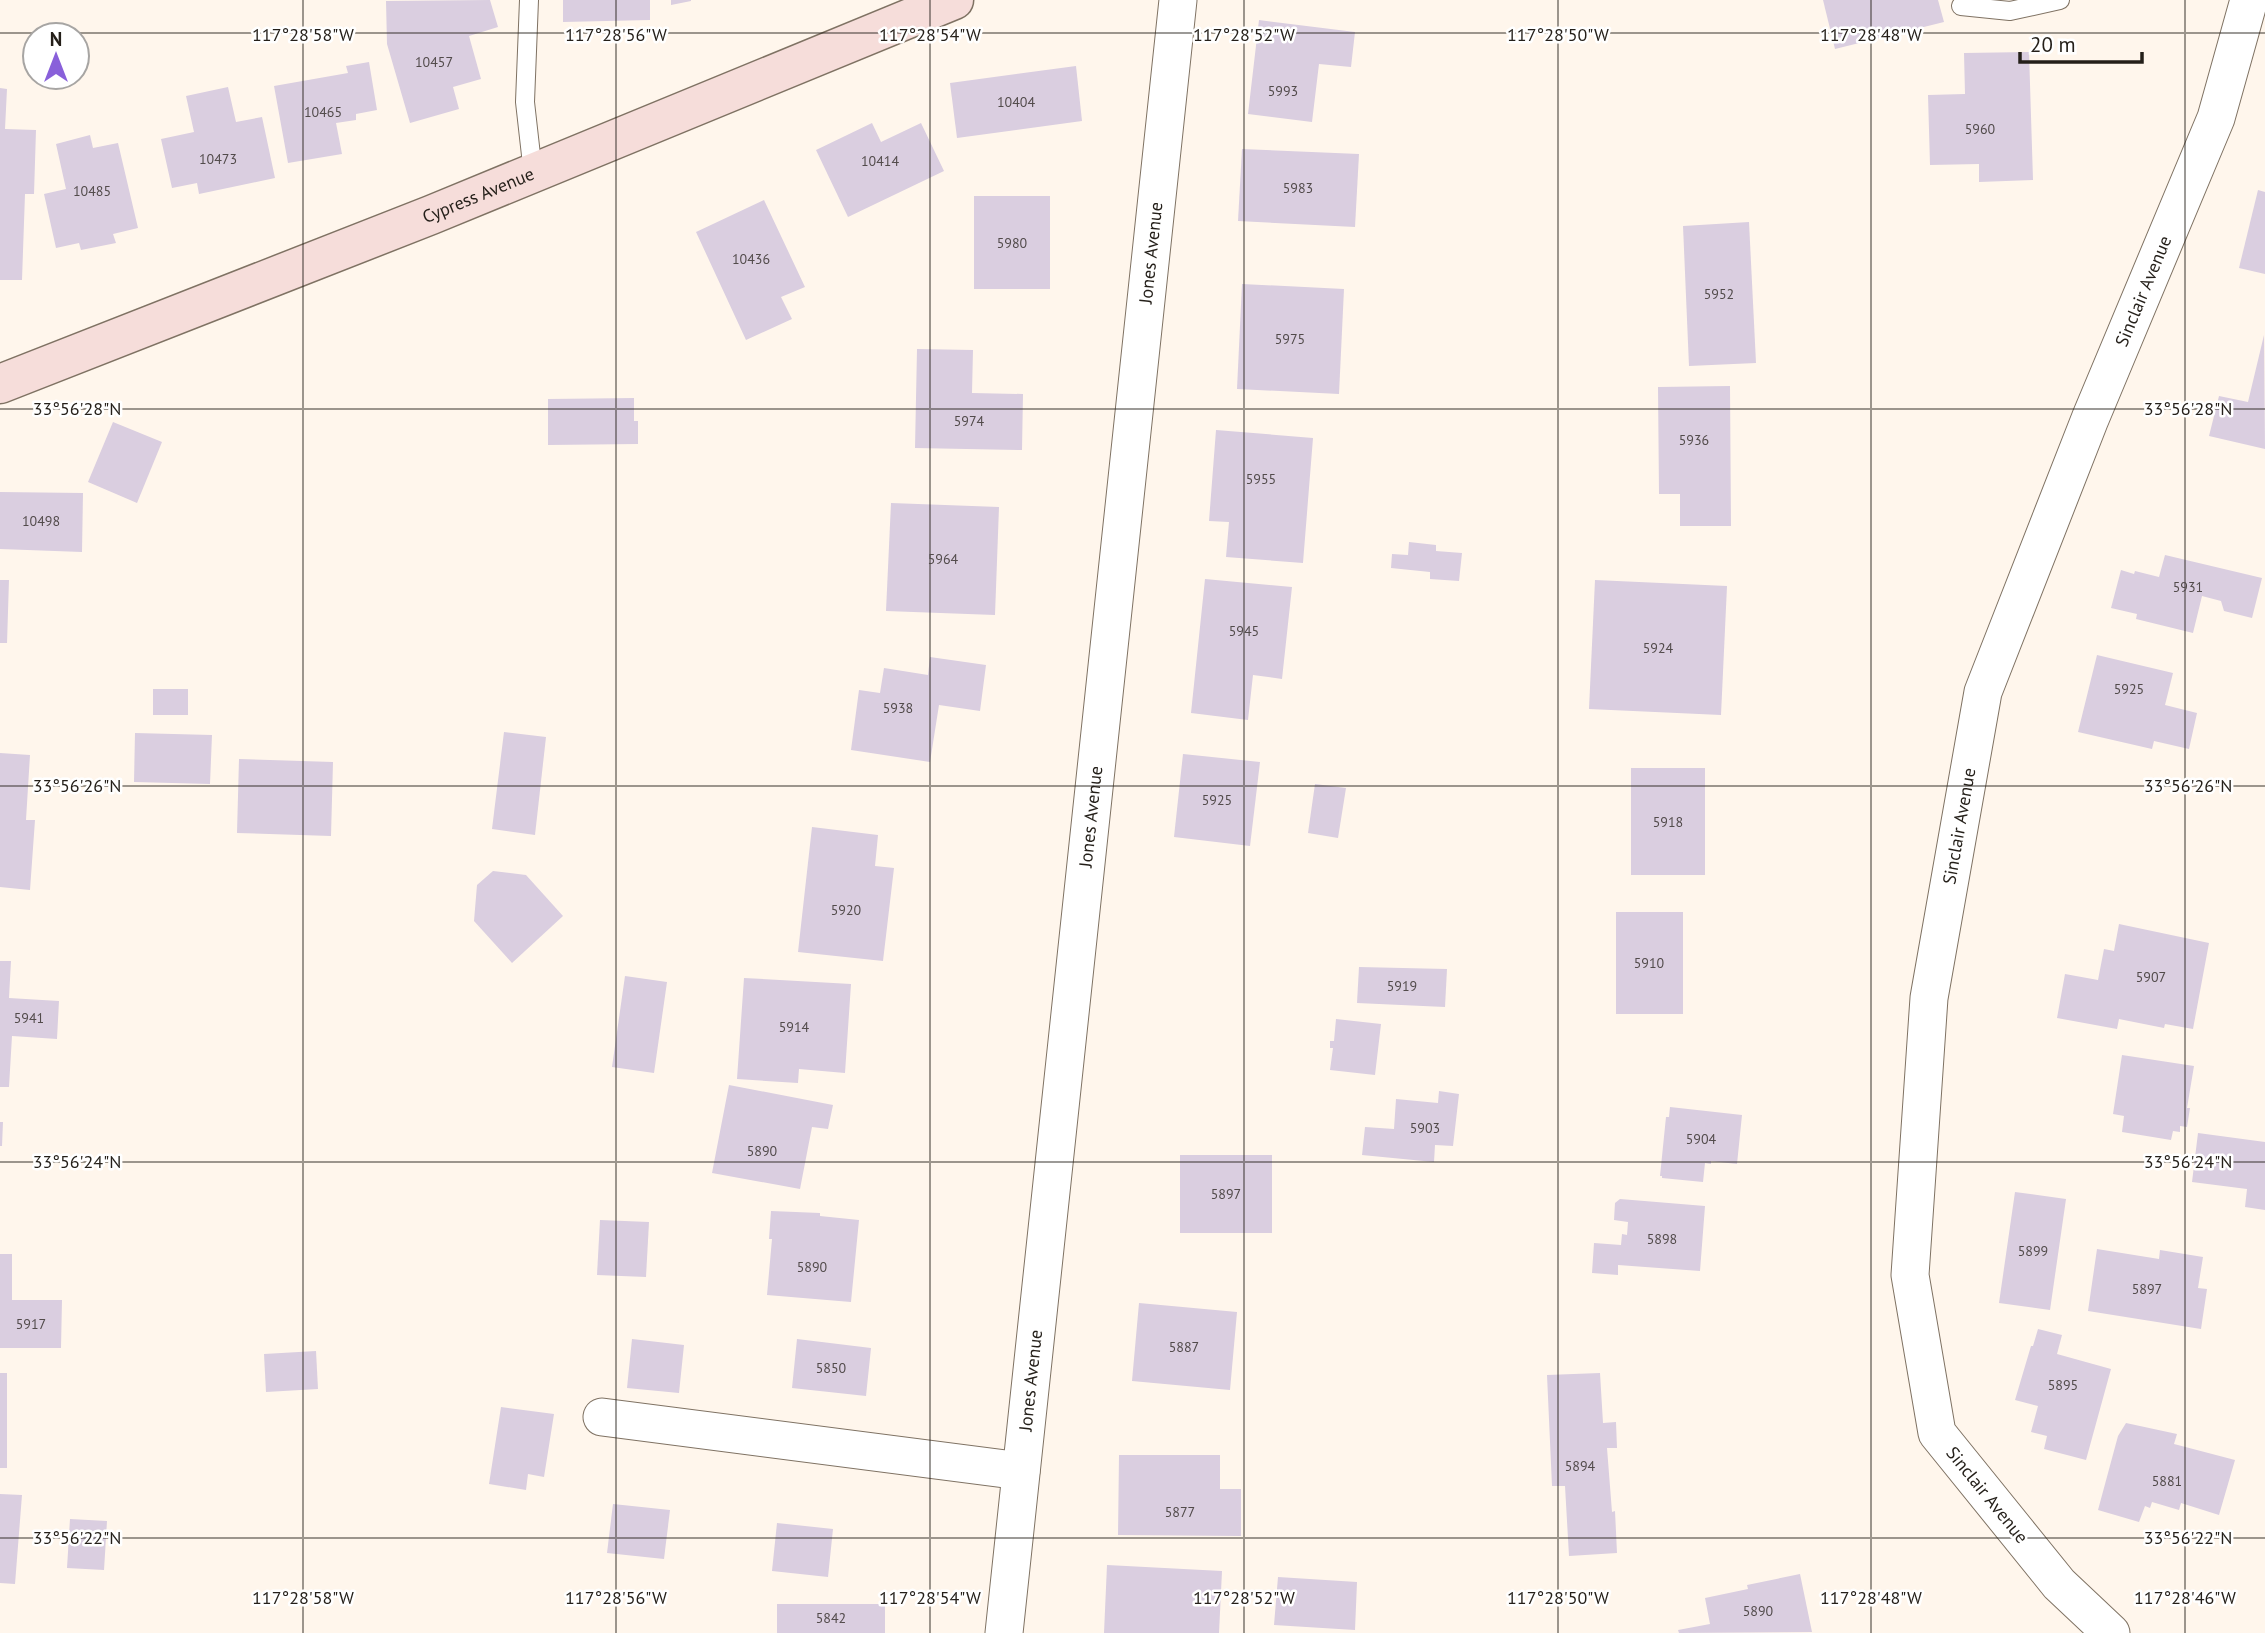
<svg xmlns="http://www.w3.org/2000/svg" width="2265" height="1633" viewBox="0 0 2265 1633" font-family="'PT Sans',sans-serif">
<rect width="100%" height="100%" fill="#fff6ec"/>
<!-- building -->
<g fill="#dacee0">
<path d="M490,0L498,27L469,36L481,79L453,87L459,109L410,123L387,44L386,1Z"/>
<path d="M563,0H650V20L563,22Z"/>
<path d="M671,0H691V1L671,5Z"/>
<path d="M1823,0H1938L1944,22L1835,49Z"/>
<path d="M1259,20L1355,32L1351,67L1319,64L1312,122L1248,114Z"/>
<path d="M2029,52L2033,180L1979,182V164L1930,165L1928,95L1965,94L1964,53Z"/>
<path d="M369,62L377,110L356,114V120L336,123L342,154L288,163L274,86L348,73L346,66Z"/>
<path d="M1076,66L1082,121L957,138L950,83Z"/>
<path d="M228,87L236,122L262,117L275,178L199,194L197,183L172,188L161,139L194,132L186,96Z"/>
<path d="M0,88L7,89L5,129L36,130L34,194H25L22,280H0Z"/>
<path d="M872,123L881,142L921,123L944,171L848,217L816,150Z"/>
<path d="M90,135L93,148L118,143L138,228L113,234L116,243L81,250L79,243L56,248L44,194L66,189L56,144Z"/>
<path d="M1242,149L1359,154L1355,227L1238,221Z"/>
<path d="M2258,190L2265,192V274L2239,268Z"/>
<rect x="974" y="196" width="76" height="93"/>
<path d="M764,200L805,287L781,297L792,319L746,340L696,232Z"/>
<path d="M1749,222L1756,363L1689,366L1683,226Z"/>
<path d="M1242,284L1344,289L1339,394L1237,389Z"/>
<path d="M2264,335L2265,449L2209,436L2219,396L2248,402Z"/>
<path d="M917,349L973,350L972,393L1023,394L1022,450L915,448Z"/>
<path d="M1730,386L1731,526H1680V494H1659L1658,387Z"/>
<path d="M634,398V421H638V444L548,445V399Z"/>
<path d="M113,422L162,442L137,503L88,482Z"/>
<path d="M1216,430L1313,438L1303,563L1226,557L1229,522L1209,521Z"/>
<path d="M0,492L83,493L82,552L0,549Z"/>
<path d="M891,503L999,507L995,615L886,611Z"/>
<path d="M1409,542L1436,545V551L1462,553L1459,581L1430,579V572L1391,568L1392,554L1408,555Z"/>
<path d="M2165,555L2262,578L2252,618L2224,611L2221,601L2202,596L2193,633L2136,619L2137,614L2111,608L2121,570L2134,574L2135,571L2159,577Z"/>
<path d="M1205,579L1292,587L1282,679L1253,675L1248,720L1191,713Z"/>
<path d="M0,580H9L7,643H0Z"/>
<path d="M1595,580L1727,586L1721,715L1589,709Z"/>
<path d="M2097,655L2173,673L2165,705L2197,713L2189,749L2154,741L2152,749L2078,732Z"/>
<path d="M930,657L986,665L980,711L939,705L930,762L851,750L859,690L880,693L884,668L928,675Z"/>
<rect x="153" y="689" width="35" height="26"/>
<path d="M504,732L546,737L535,835L492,829Z"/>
<path d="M135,733L212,735L210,784L134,782Z"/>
<path d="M0,753L30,755L26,820H35L30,890L0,887Z"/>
<path d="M1183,754L1260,762L1250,846L1174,837Z"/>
<path d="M239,759L333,762L331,836L237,833Z"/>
<rect x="1631" y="768" width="74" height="107"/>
<path d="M1315,784L1346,788L1338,838L1308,833Z"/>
<path d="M812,827L878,835L875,866L894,868L883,961L798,952Z"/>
<path d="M493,871L526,875L563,916L512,963L474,921L477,885Z"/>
<rect x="1616" y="912" width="67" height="102"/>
<path d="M2119,924L2209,943L2193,1029L2165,1024L2164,1028L2119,1019L2117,1029L2057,1018L2065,974L2098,980L2104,949L2114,951Z"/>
<path d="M0,961H11L9,998L59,1001L57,1039L12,1036L9,1087H0Z"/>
<path d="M1359,967L1447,969L1445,1007L1357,1003Z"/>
<path d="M625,976L667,982L654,1073L612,1067Z"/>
<path d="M744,978L851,984L845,1073L799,1069L798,1083L737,1079Z"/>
<path d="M1336,1019L1381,1024L1375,1075L1330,1070L1333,1048H1330V1041H1334Z"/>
<path d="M2122,1055L2194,1066L2187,1108H2190L2187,1127L2180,1126V1132L2173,1131L2171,1140L2122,1132L2124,1116L2113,1114Z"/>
<path d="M729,1085L833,1105L828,1129L812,1127L800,1189L712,1173Z"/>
<path d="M1439,1091L1459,1094L1453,1146L1435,1145L1434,1162L1362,1155L1365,1127L1394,1129L1396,1099L1438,1103Z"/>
<path d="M1670,1107L1742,1115L1737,1164L1711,1161V1164L1705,1163L1703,1182L1662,1178V1176H1660L1666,1117H1669Z"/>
<path d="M0,1122H3L2,1146H0Z"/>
<path d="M2198,1133L2265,1142V1210L2245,1207L2247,1189L2192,1182Z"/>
<rect x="1180" y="1155" width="92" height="78"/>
<path d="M2015,1192L2066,1199L2050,1310L1999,1303Z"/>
<path d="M1620,1199L1705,1206L1700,1271L1618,1265V1275L1592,1273L1594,1243L1621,1245L1622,1234L1627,1235L1628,1222L1614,1220L1615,1203Z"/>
<path d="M771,1211L820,1213V1216L859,1220L851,1302L767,1295L772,1239H769Z"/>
<path d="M600,1220L649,1222L646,1277L597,1275Z"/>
<path d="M2097,1249L2159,1259L2160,1250L2203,1257L2198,1288L2207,1289L2201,1329L2088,1311Z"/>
<path d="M0,1254H12V1300H62L61,1348H0Z"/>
<path d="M1139,1303L1237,1312L1230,1390L1132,1381Z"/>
<path d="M2038,1329L2062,1335L2057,1354L2111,1369L2086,1460L2044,1449L2047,1436L2031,1432L2038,1406L2015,1400L2031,1346H2033Z"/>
<path d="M632,1339L684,1345L679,1393L627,1388Z"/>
<path d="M797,1339L871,1348L866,1396L792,1388Z"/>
<path d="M316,1351L318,1389L266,1392L264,1354Z"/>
<rect x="0" y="1373" width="7" height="95"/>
<path d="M1600,1373L1603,1423L1616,1422L1617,1448H1607L1612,1512L1615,1511L1617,1553L1569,1556L1565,1486H1552L1547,1375Z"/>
<path d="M501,1407L554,1414L544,1477L528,1474L526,1490L489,1484Z"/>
<path d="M2126,1423L2177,1434L2174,1444L2235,1460L2219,1515L2181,1503L2179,1510L2152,1502L2150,1508L2145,1506L2139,1522L2098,1510L2118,1436Z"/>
<path d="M1119,1455H1220V1489H1241V1536L1118,1535Z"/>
<path d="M0,1494L22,1495L15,1584L0,1583Z"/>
<path d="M613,1504L670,1510L664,1559L607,1553Z"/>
<path d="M70,1519L107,1521L104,1570L67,1568Z"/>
<path d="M777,1523L833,1529L828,1577L772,1571Z"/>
<path d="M1107,1565L1222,1571L1219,1633H1104Z"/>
<path d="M1800,1574L1812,1632L1679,1633L1678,1630L1710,1624L1705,1598L1748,1589L1747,1585Z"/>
<path d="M1278,1577L1357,1582L1355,1630L1274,1625Z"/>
<rect x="777" y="1604" width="108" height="29"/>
</g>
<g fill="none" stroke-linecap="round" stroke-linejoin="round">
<defs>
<g id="lane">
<path d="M529,0L525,102L533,173"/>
<path d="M1961,6L2010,11L2060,0"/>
</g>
<g id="street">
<path d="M602,1417L1021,1471"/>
<path id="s1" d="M1004,1633L1178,0"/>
<path id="s2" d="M2111,1633L2059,1584L1937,1433L1910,1275L1929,998L1983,692L2090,419L2216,118L2249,0"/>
</g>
<g id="secondary">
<path id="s3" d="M0,384L431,215L954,0"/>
</g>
</defs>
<!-- lane casing -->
<use href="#lane" stroke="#7f7263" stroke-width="20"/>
<!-- street casing -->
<use href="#street" stroke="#7f7263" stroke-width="39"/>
<!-- secondary casing -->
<use href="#secondary" stroke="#7f7263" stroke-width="41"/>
<!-- lane -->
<use href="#lane" stroke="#fff" stroke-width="18"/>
<!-- street -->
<use href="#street" stroke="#fff" stroke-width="37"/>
<!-- secondary -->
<use href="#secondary" stroke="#f6ddda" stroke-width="38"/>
</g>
<!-- ticks -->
<path fill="none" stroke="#241f19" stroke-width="2" stroke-opacity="0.45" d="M303,0V1633M616,0V1633M930,0V1633M1244,0V1633M1558,0V1633M1871,0V1633M2185,0V1633M0,33H2265M0,409H2265M0,786H2265M0,1162H2265M0,1538H2265"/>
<g text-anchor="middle" stroke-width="5" stroke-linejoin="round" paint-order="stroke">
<!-- number labels -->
<g font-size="14" fill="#524b4b">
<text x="434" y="67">10457</text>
<text x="1283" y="96">5993</text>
<text x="1016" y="107">10404</text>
<text x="323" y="117">10465</text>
<text x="1980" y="134">5960</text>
<text x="218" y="164">10473</text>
<text x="880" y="166">10414</text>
<text x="1298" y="193">5983</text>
<text x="92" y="196">10485</text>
<text x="1012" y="248">5980</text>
<text x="751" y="264">10436</text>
<text x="1719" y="299">5952</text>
<text x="1290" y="344">5975</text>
<text x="969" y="426">5974</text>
<text x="1694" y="445">5936</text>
<text x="1261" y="484">5955</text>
<text x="41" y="526">10498</text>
<text x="943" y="564">5964</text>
<text x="2188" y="592">5931</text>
<text x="1244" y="636">5945</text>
<text x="1658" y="653">5924</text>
<text x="2129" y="694">5925</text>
<text x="898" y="713">5938</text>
<text x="1217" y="805">5925</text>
<text x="1668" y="827">5918</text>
<text x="846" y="915">5920</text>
<text x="1649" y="968">5910</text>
<text x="2151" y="982">5907</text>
<text x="1402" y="991">5919</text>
<text x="29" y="1023">5941</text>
<text x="794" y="1032">5914</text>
<text x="1425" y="1133">5903</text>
<text x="1701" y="1144">5904</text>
<text x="762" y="1156">5890</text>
<text x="1226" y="1199">5897</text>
<text x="1662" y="1244">5898</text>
<text x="2033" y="1256">5899</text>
<text x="812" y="1272">5890</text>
<text x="2147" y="1294">5897</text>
<text x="31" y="1329">5917</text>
<text x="1184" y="1352">5887</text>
<text x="831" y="1373">5850</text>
<text x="2063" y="1390">5895</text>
<text x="1580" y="1471">5894</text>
<text x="2167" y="1486">5881</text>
<text x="1180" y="1517">5877</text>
<text x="1758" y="1616">5890</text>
<text x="831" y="1623">5842</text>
</g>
<!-- street labels -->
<g font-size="18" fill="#241f19" stroke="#fff">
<text dy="6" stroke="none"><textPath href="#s3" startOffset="514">Cypress Avenue</textPath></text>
<text dy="6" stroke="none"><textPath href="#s1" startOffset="1388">Jones Avenue</textPath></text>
<text dy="6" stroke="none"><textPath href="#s2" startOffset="1446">Sinclair Avenue</textPath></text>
<text dy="6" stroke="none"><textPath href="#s1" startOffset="821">Jones Avenue</textPath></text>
<text dy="6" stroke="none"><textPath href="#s2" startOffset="878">Sinclair Avenue</textPath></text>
<text dy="6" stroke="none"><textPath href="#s1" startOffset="254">Jones Avenue</textPath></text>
<text transform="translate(1987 1495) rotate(51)" y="6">Sinclair Avenue</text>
</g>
</g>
<g font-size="18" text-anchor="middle" fill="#241f19" stroke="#fff" stroke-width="5" stroke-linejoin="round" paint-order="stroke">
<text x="303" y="41">117°28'58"W</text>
<text x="616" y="41">117°28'56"W</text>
<text x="930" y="41">117°28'54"W</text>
<text x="1244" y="41">117°28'52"W</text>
<text x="1558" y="41">117°28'50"W</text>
<text x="1871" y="41">117°28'48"W</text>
<text x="77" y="415">33°56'28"N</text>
<text x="2188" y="415">33°56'28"N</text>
<text x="77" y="792">33°56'26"N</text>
<text x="2188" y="792">33°56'26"N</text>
<text x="77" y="1168">33°56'24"N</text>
<text x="2188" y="1168">33°56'24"N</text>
<text x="77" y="1544">33°56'22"N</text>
<text x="2188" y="1544">33°56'22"N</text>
<text x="303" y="1604">117°28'58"W</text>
<text x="616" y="1604">117°28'56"W</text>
<text x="930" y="1604">117°28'54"W</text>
<text x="1244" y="1604">117°28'52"W</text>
<text x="1558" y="1604">117°28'50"W</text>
<text x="1871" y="1604">117°28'48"W</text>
<text x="2185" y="1604">117°28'46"W</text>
</g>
<!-- north arrow -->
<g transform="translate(56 56)"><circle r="33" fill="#ffffff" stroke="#a7a5a3" stroke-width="2"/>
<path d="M0-5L12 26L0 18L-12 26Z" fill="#8960da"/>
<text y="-10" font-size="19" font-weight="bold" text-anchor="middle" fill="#241f19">N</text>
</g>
<!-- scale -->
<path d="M2020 52v10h122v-10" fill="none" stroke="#241f19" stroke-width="3.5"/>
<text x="2030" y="52" font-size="21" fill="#241f19" stroke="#ffffff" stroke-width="5" paint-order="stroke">20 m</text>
</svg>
